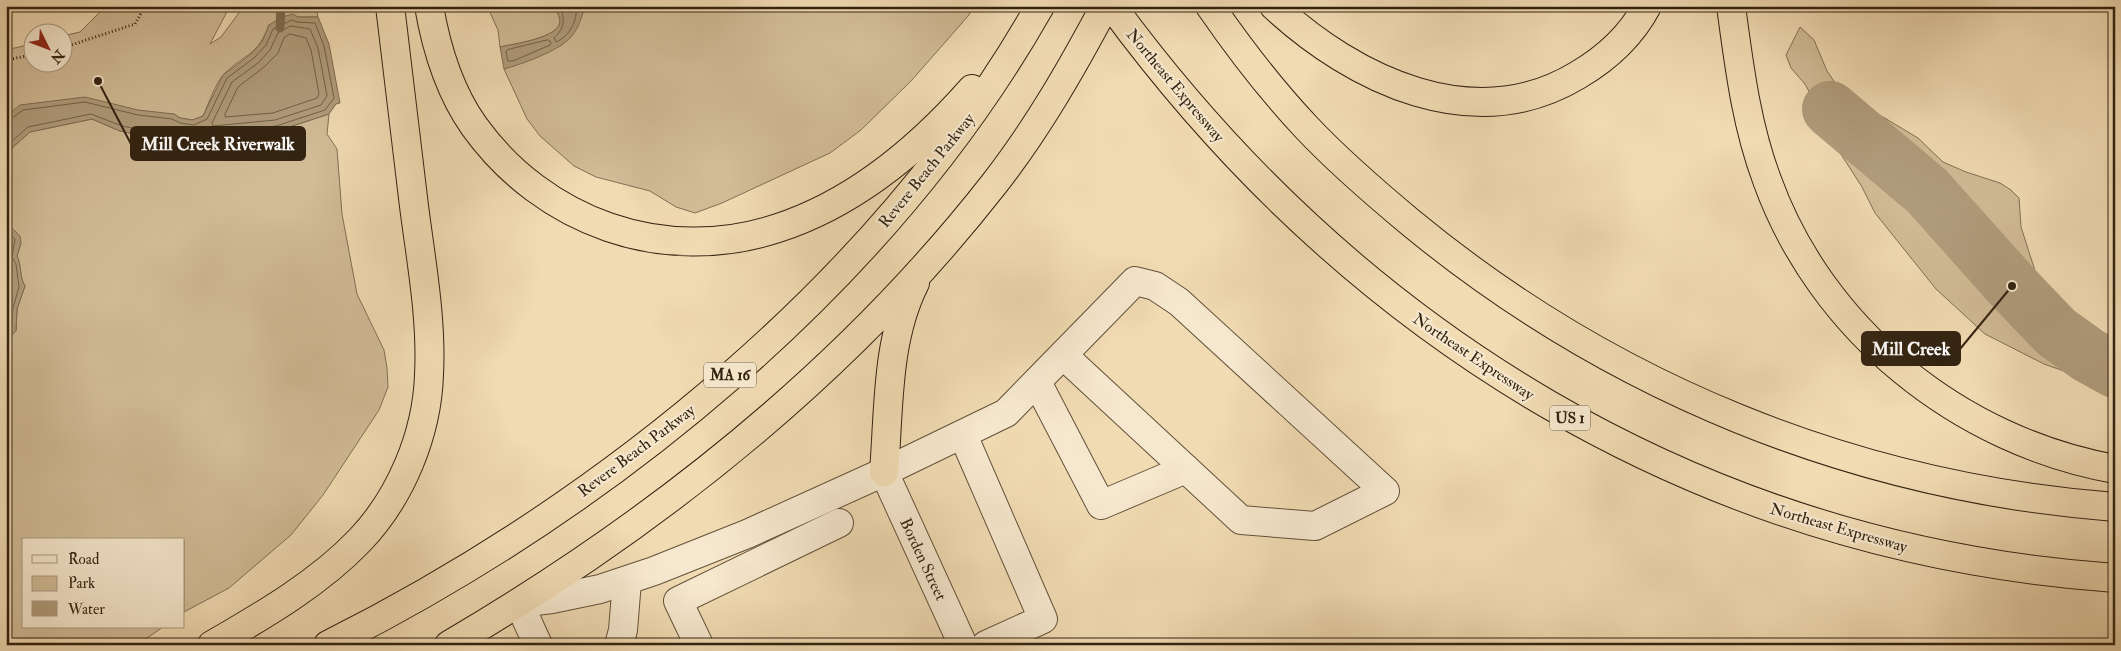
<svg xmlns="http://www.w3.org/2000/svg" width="2121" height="651" viewBox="0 0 2121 651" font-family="'IM FELL Double Pica',serif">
<rect width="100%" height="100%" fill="#f1dbb3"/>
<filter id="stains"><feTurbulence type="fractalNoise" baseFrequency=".004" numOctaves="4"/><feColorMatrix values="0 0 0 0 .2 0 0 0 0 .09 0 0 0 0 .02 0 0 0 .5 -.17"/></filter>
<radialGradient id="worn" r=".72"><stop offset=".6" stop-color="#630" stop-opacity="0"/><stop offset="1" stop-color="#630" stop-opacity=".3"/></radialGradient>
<!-- green -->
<g fill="#d1bc97" stroke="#827054">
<path d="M106,6H230L210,44L221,37L244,6H316L318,17H298L269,25C257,57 245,53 224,74C216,82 208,105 203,116L193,120L180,118L174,114L136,113L6,121V50L32,44V62H62L63,36L80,32Z"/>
<path d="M487,6H554C556,10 560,17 560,21C560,38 513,44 500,47L498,30Z"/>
<path d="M581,6H973L969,15L911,81L861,130L830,153L722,203L695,213L676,207L650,191L596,177L574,166L540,136L527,119L504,69L562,45L583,13Z"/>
<path d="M1800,27L1814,40L1827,71L1847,100L1883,117L1918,138L1943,162L1966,172L2000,183L2011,190L2019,198L2021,227L2038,280L2071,314L2089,329L2115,338V383L2078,376L2044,364L1985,334L1936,289L1875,213L1862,187L1837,148L1812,97L1805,84L1791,68L1786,55Z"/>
<path d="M329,114L327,134L337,149L342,214L357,294L384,350L387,368L388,387L379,410L323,495L291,535L229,588L184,612V540H24V627H163L137,645H6V341L16,331L17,309L25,286C19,277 22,266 17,256L21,243L9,225L6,209V160L13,147L30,132L92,119L120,131L155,138L179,137L192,140L277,131Z"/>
</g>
<!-- water -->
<g fill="#b09c7c" stroke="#7e6c51">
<path d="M554,6H581L583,13C580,22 577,30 571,37C559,51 522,64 504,69L500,47C513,44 560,38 560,21C560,17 556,10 554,6Z"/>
<path d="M293,14L298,17H318L329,44L340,103L336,104L329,114L277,131L192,140L179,137L155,138L120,131L92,119L30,132L13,147L6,160V116L20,105L85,97L138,110L174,114L180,118L192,120L203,116L223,75L251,54L262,42L269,25L282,17Z"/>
<path d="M6,209L9,225L20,236L21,243L17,256C22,266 19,277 25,286L17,309L16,331L6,341Z"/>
</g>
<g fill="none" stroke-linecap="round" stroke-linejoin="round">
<!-- shore -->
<g stroke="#716046" stroke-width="1">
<path d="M560,6C565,20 565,28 554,38L556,42C570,36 578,20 576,6"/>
<path d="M291,26L310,29L318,48L327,96L321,105L275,120L213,126L212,123L232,82L258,63L270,50L278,33Z"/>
<path d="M290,34L306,38L311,50L319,94L317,98L273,113L225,117V114L238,87L264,67L278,53L284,38Z"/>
<path d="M548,40L551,42L550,45L513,61H508L506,52L507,50Z"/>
<path d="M6,120L11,119L23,110L85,102L138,115L172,119L180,123L194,125L207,119L227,78L254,58L266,45L273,29L292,20L297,22L315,23L324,46L334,98L325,110L276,126L193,135L179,132L156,133L122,126L91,114L28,127L10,143L6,149"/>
<path d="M6,230L15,239L12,257L16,264L19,287L13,308L11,327L6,332"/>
<path d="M6,259C14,277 11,290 6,308"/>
</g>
<!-- stream -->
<path stroke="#7e6c51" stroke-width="9" d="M280,28L281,6"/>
<!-- river -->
<path stroke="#b09c7c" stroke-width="56" d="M1830,109L1927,191L2012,286L2056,332L2088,355L2115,370"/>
<defs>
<g id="minor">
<path d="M1037,382L1101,505L1186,469"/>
<path d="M963,435L1043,619L986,645"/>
<path d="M884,472L963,645"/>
<path d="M538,645L519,603L552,599L600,589L654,571L747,534L884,472L1006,413L1135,281L1155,286L1179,302L1385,491L1315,526L1241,520L1063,355"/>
<path d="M619,645L623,630L627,581"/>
<path d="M699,645L678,601L839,523"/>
</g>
<g id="highway">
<path d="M429,6C436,47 450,92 474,126C543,222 663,266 778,228C855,203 919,149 972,89"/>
<path d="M1112,6C1355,337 1702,549 2115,578"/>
<path d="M1210,6C1239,48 1271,90 1307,128C1339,162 1374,192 1410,222C1611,388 1854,487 2115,507"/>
<path d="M1274,6C1354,80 1474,138 1578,75C1607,58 1631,36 1647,6"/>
<path d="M1731,6C1739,65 1746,124 1767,180C1821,330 1959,441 2115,469"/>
<path d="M884,472C889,410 886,340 915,283"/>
<path d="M212,645C264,615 319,583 360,540C401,497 427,434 429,375C432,319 421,261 414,206C406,139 398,73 390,6"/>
<path d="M328,645C608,504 884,282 1040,6"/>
<path d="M449,645C655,524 847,372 994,184C1037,129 1072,68 1105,6"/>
</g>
</defs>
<!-- minor casing -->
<use href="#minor" stroke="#62513a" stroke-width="30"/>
<!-- highway casing -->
<use href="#highway" stroke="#322311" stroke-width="30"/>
<!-- path -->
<g stroke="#322311" stroke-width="3" stroke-dasharray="1 2.5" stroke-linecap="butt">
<path d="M62,48L135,24L145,6"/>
<path d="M6,60L32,55"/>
</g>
<!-- minor -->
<use href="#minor" stroke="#f6e8ce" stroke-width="28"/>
<!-- highway -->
<use href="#highway" stroke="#f1dbb3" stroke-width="28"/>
</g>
<g text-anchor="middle" stroke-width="4.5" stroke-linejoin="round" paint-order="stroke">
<!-- shield labels -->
<g fill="#f6e8ce" stroke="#6d5e4a" stroke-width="1">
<rect x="704" y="362.5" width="52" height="25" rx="4"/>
<rect x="1550" y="405.5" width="40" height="25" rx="4"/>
</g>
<g font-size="15" font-weight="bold" fill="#322311">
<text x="730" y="380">MA 16</text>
<text x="1570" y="423">US 1</text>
</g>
<!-- street labels -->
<g font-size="16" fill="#322311" stroke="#f6e8ce">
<text transform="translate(1176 85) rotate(50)" y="6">Northeast Expressway</text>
<text transform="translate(926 170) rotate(-51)" y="6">Revere Beach Parkway</text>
<text transform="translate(1474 356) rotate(34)" y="6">Northeast Expressway</text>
<text transform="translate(636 450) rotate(-37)" y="6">Revere Beach Parkway</text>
<text transform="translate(1839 527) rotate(16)" y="6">Northeast Expressway</text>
<text transform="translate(924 559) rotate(65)" y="6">Borden Street</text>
</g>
</g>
<!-- callouts -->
<path fill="none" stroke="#322311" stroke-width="2" d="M98 81L131 144M2012 286L1960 349"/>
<g fill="#322311" stroke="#f6e8ce" stroke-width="2">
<circle cx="98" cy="81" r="5"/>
<circle cx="2012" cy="286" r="5"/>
</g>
<g fill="#322311" stroke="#322311" stroke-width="2">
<rect x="131" y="127" width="174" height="33" rx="5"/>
<rect x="1862" y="332" width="98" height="33" rx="5"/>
</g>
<g font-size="18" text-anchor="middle" font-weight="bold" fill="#fff">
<text x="218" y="150">Mill Creek Riverwalk</text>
<text x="1911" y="355">Mill Creek</text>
</g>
<!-- margin -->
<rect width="2121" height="651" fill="none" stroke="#f1dbb3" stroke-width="25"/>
<rect x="8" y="8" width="2106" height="636" fill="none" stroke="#322311" stroke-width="2.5"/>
<rect x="12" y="12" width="2096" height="626" fill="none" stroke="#322311"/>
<!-- legend -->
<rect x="22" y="538" width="162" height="90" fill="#f6e8ce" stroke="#a89982"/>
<rect x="32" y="555" width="25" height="8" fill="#f6e8ce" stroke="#a89982"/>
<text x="68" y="564" font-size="15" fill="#322311">Road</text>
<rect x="32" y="576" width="25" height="15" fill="#d1bc97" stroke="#a89982"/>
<text x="68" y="588" font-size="15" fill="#322311">Park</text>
<rect x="32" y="601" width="25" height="15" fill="#b09c7c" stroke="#a89982"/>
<text x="68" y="614" font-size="15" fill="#322311">Water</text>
<!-- north arrow -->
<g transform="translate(48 48) rotate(132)"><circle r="24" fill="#f6e8ce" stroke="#a89982"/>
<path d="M0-4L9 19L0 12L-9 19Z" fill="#8f2418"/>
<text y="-8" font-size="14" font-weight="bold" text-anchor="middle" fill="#322311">N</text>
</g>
<rect width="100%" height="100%" filter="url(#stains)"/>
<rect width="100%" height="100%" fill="url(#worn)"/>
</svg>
